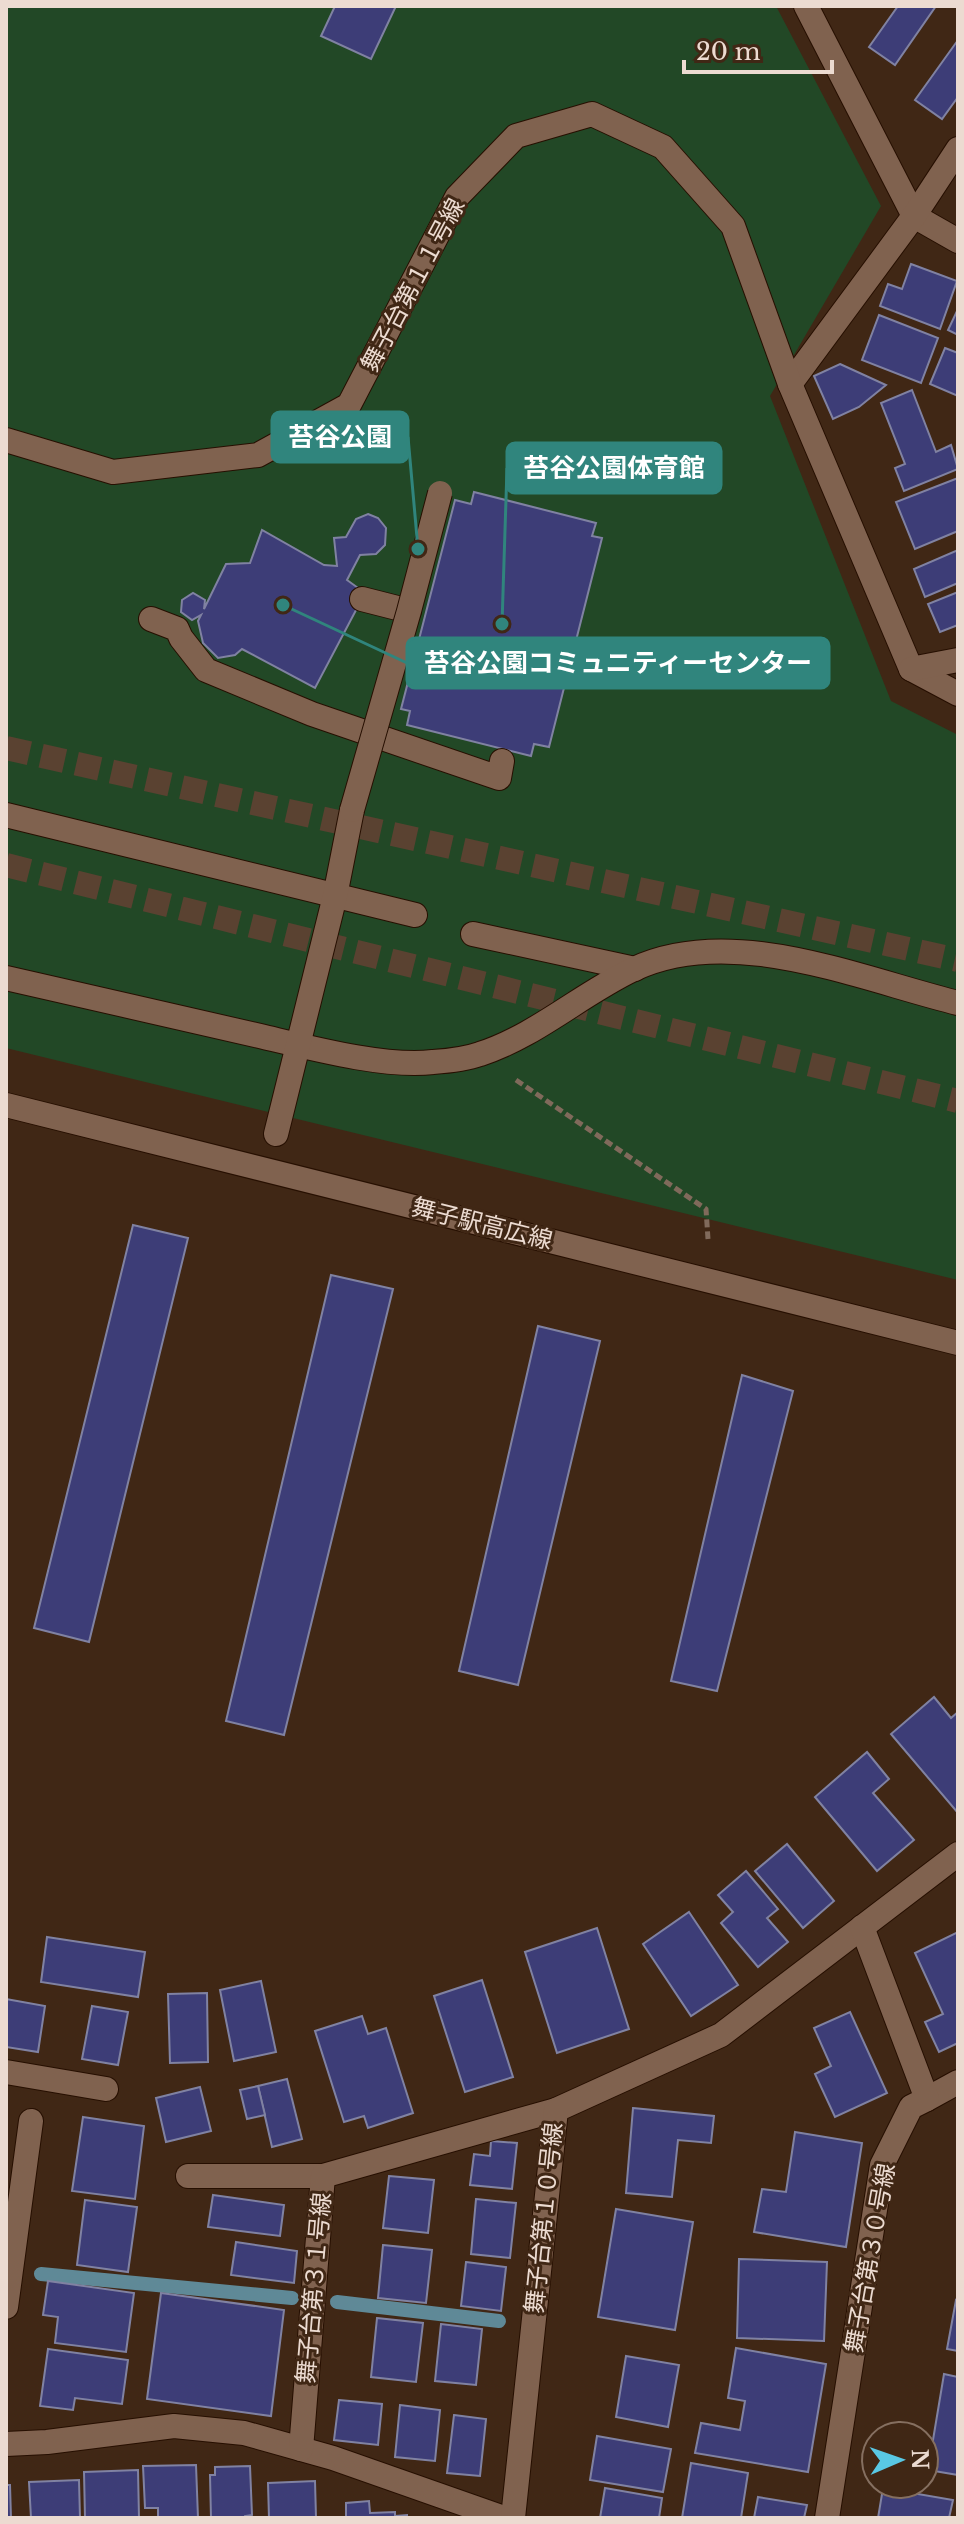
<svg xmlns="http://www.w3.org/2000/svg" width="964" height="2524" viewBox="0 0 964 2524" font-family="'Libre Baskerville','Noto Sans JP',serif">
<rect width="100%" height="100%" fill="#402715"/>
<!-- green -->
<path fill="#224826" d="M6,6H776L881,206L770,396L891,701L958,735V1280L6,1048Z"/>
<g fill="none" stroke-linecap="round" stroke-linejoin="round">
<!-- stream -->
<g stroke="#5f8997" stroke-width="14">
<path d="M41,2274L292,2298"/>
<path d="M337,2302L499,2321"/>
</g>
</g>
<!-- building -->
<g fill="#3d3d77" stroke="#8082a2" stroke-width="2">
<path d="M335,6H396L371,59L321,36Z"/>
<path d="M898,6H936L895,65L869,47Z"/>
<path d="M958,40V97L942,119L915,100Z"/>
<path d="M911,264L957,281L940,329L880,306L888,284L902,289Z"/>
<path d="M958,309V335L948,330Z"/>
<path d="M879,315L938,338L921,383L862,360Z"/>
<path d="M945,348L958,353V396L930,384Z"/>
<path d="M840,364L886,385L859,407L833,419L814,376Z"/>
<path d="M912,390L936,452L951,445L958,469L904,491L895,468L905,464L881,403Z"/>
<path d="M958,478V531L915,549L896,502Z"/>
<path d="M474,492L596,523L592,536L602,538L549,747L534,744L531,756L407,725L410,711L401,709L455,500L471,504Z"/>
<path d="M368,514L378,518L386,528L385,545L376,554L360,555L347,580L365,593L315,688L242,649L235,655L218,658L203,643L198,621L201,615L192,620L181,612L182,600L193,593L205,600L204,609L226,564L250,563L262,530L324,565L337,566L334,538L346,537L356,519Z"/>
<path d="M958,550V583L925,597L914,569Z"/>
<path d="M958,592V625L940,632L928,604Z"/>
<path d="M133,1225L188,1238L89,1642L34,1628Z"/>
<path d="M331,1275L393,1289L284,1735L226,1721Z"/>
<path d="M538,1326L600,1341L518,1685L459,1671Z"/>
<path d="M742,1375L793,1391L717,1691L671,1681Z"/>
<path d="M934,1697L951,1718L958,1712V1813L891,1734Z"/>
<path d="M867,1752L889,1779L873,1793L914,1840L877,1871L815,1797Z"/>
<path d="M787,1844L834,1901L803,1928L755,1871Z"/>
<path d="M746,1871L778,1909L767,1918L788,1942L758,1967L721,1923L733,1912L718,1895Z"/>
<path d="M689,1912L738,1985L691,2016L643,1944Z"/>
<path d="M597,1928L629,2029L557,2053L525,1952Z"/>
<path d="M958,1932V2043L939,2052L925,2022L943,2014L915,1953Z"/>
<path d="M47,1937L145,1952L138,1997L41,1982Z"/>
<path d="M482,1980L513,2077L465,2092L434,1996Z"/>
<path d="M261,1981L276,2052L234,2061L220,1990Z"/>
<path d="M207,1993L208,2062L170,2063L168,1994Z"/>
<path d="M6,1999L45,2006L38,2052L6,2047Z"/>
<path d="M92,2006L128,2012L118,2065L82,2059Z"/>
<path d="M850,2012L887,2093L835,2117L815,2074L831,2066L814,2028Z"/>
<path d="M362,2016L368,2034L386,2028L413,2113L368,2128L364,2116L344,2122L315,2031Z"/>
<path d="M287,2079L302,2139L272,2147L258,2086Z"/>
<path d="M258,2086L265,2115L247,2119L240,2090Z"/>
<path d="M200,2087L211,2131L166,2142L156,2098Z"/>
<path d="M633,2108L714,2116L711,2143L678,2140L672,2197L626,2193Z"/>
<path d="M83,2117L144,2126L135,2199L72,2191Z"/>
<path d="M795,2132L862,2143L846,2247L754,2232L762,2189L786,2192Z"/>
<path d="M491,2141L517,2143L512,2189L470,2185L474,2154L490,2156Z"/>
<path d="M389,2176L434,2180L428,2233L383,2228Z"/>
<path d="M213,2195L284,2205L280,2236L208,2227Z"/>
<path d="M476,2199L516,2203L510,2258L471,2254Z"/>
<path d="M85,2200L137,2207L128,2272L77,2265Z"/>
<path d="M616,2209L693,2222L675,2330L598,2317Z"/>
<path d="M236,2242L297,2251L294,2283L231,2275Z"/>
<path d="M383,2245L432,2250L426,2303L378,2298Z"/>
<path d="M739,2259L827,2262L824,2341L737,2338Z"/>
<path d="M466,2262L506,2267L501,2311L461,2306Z"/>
<path d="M48,2281L134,2293L126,2352L55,2343L58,2317L43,2315Z"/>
<path d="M161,2293L284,2310L271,2416L147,2399Z"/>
<path d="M956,2300L958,2301V2351L947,2349Z"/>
<path d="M377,2318L423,2323L416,2382L371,2377Z"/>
<path d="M441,2324L482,2329L476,2385L435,2381Z"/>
<path d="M736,2348L826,2364L808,2472L695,2453L701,2423L740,2430L745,2401L728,2398Z"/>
<path d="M48,2349L128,2360L122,2404L75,2398L73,2410L40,2406Z"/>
<path d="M626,2356L679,2365L668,2427L616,2417Z"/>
<path d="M944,2374L958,2377V2475L928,2470Z"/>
<path d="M339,2400L382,2404L378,2445L334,2440Z"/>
<path d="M400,2405L440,2410L435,2461L395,2457Z"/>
<path d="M454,2415L486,2419L480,2476L447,2473Z"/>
<path d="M597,2436L671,2449L663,2492L590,2480Z"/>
<path d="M691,2463L748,2473L741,2518H682Z"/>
<path d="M196,2465L198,2518H158V2508H145L143,2466Z"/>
<path d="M250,2466L252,2515L245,2516V2518H211L210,2475H215V2467Z"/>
<path d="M138,2470L139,2518H85L84,2472Z"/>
<path d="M79,2480L80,2518H31L29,2482Z"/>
<path d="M315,2481L316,2518H269L268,2483Z"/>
<path d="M6,2485H10L11,2518H6Z"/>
<path d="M605,2488L662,2498L659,2518H600Z"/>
<path d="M883,2488L953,2500L949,2518H878Z"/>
<path d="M758,2497L807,2505L804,2518H754Z"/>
<path d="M369,2501L370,2513L395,2512V2516L407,2515V2518H346V2503Z"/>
</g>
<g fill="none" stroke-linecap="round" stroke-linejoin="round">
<!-- highway-tunnel -->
<g stroke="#5a4231" stroke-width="24" stroke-dasharray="24 12" stroke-linecap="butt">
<path d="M6,748L958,960"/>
<path d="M6,865L958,1101"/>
</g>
<defs>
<g id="street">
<path d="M806,6L914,216L958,241"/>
<path d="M790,384L914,216L958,149"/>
<path d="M6,440L113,472L258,455L349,405L457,197L516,136L592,114L663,147L733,226L790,384L911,669L958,694"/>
<path d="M362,599L409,611"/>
<path d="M151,619L177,629L181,638L206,670L312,714L499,778L502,761"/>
<path d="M911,669L958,660"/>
<path d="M6,815L415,915"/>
<path d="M473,934L635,969"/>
<path d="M6,978C91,997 175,1017 260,1036C307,1047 385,1068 433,1062C448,1061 466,1059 480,1054C536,1036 581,994 634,969C732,923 860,979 958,1003"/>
<path d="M276,1134L335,896L352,810"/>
<path d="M6,2072L106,2089"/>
<path d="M927,2099L958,2082"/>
<path d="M188,2176H323"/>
<path d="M6,2307L31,2121"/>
<path d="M6,2444L47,2442L174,2426L244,2433L333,2458L504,2518"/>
<path d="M301,2449L323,2176L556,2110"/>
<path d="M513,2518L556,2110L721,2035L958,1854"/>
<path d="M827,2518L882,2165L911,2107L927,2099L862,1927"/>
</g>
<path id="secondary" d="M6,1105L958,1343"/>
</defs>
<!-- street casing -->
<use href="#street" stroke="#260f01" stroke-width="26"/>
<!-- secondary casing -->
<use href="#secondary" stroke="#260f01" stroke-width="26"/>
<!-- path -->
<path stroke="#806a5b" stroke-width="5" stroke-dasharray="8 4" stroke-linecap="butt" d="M516,1080L706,1209L708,1239"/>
<!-- street -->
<use href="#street" stroke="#80624f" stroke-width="24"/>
<!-- secondary -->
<use href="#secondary" stroke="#80624f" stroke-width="24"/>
<defs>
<path id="street-bridge" d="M352,810L409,611L440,493"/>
</defs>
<!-- street-bridge casing -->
<use href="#street-bridge" stroke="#260f01" stroke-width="26" stroke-linecap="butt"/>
<!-- street-bridge -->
<use href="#street-bridge" stroke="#80624f" stroke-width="24"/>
</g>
<g text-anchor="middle" stroke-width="6" stroke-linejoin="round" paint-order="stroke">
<!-- street labels -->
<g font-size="24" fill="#ecdbd1" stroke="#402715">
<text transform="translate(413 285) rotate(-62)" y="8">舞子台第１１号線</text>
<text transform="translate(482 1224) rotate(14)" y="8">舞子駅高広線</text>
<text transform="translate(544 2218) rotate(-84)" y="8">舞子台第１０号線</text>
<text transform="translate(870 2258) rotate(-80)" y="8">舞子台第３０号線</text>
<text transform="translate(314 2288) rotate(-85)" y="8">舞子台第３１号線</text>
</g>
</g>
<!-- callouts -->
<path fill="none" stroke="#30857d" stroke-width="3" d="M418 549L408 437M502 624L507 468M283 605L407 663"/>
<g fill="#30857d" stroke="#402715" stroke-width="3">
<circle cx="418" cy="549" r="8"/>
<circle cx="502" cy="624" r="8"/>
<circle cx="283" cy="605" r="8"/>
</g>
<g fill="#30857d" stroke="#30857d" stroke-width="3">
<rect x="272" y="412" width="136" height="50" rx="8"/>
<rect x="507" y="443" width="214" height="50" rx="8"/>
<rect x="407" y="638" width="422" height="50" rx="8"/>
</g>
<g font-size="26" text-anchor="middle" font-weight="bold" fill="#fff">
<text x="340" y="446">苔谷公園</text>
<text x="614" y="477">苔谷公園体育館</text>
<text x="618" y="672">苔谷公園コミュニティーセンター</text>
</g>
<!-- border -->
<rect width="964" height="2524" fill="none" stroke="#ecdbd1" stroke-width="16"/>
<!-- north arrow -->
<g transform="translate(900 2460) rotate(88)"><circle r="38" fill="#402715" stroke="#856f60" stroke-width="2"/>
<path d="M0-6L14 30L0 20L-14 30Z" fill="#59c8e4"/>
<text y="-12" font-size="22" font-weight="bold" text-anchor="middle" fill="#ecdbd1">N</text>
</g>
<!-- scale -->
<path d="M684 60v12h148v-12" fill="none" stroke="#ecdbd1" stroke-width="4"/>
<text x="696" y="60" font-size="24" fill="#ecdbd1" stroke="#402715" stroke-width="6" paint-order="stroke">20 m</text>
</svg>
